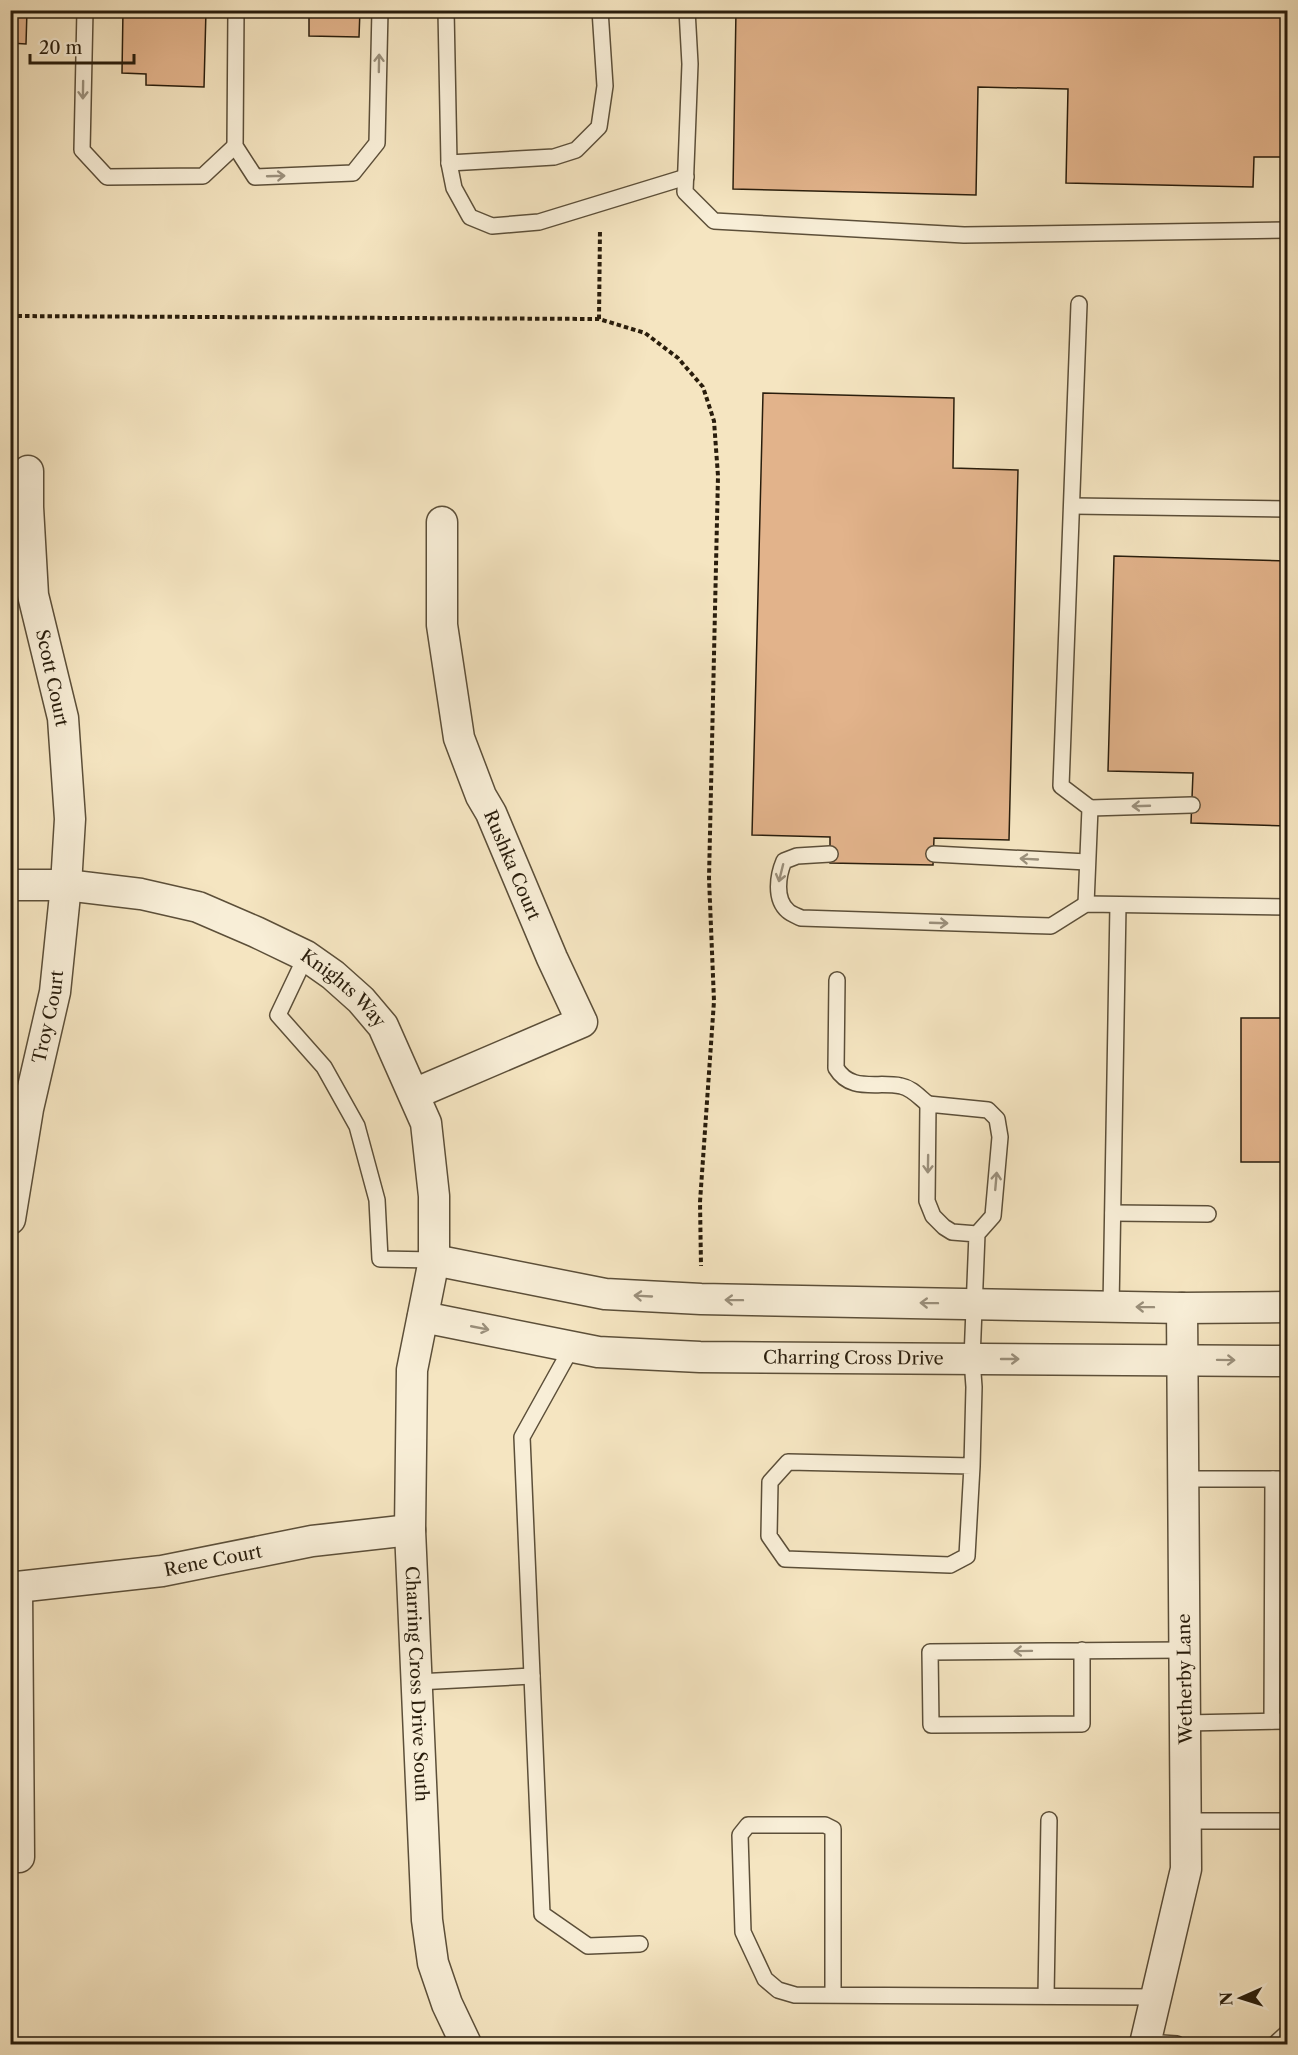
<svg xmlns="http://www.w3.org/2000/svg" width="1298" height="2055" viewBox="0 0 1298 2055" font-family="'Libre Caslon Text',serif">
<rect width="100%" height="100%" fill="#f5e5c1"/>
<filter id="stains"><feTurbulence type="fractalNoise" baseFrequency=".00333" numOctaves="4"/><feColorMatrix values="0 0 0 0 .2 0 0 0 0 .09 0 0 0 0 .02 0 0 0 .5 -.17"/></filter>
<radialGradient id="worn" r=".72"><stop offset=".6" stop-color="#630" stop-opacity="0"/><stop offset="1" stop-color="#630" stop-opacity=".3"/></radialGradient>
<!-- building -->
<g fill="#e2b38b" stroke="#291d0c" stroke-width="1.5">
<path d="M10,10H27L26,44L10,43Z"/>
<path d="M123,10H206L204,87L146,85V74L122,73Z"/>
<path d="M309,10H360L359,37L309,36Z"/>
<path d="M736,10H1288V157H1254L1253,187L1066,183L1068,89L978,87L976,195L733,189Z"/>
<path d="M763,393L954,398L953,468L1018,470L1009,840L934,838L933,865L830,863V837L752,835Z"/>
<path d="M1114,556L1288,561V826L1191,823L1193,773L1108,771Z"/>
<rect x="1241" y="1018" width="47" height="144"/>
</g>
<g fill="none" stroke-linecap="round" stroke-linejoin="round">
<defs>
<g id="service">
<path d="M85,10L82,150L107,177L203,176L235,146"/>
<path d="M236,10L235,146L255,177L353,173L377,143L380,10"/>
<path d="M446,10L449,163L454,188L470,217L492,226L539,222L686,177"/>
<path d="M687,10L690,64L685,192L714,221L964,235L1288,230"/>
<path d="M449,163L554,157L576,150L599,127L605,86L600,10"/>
<path d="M1079,304L1061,786L1090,808L1086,904"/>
<path d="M1073,506L1288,509"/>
<path d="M1090,808L1192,805"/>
<path d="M830,854L797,856L784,861C778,875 774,899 788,911C791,914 797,916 801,918L1051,926L1086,904L1288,907"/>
<path d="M934,854L1087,862"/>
<path d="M306,956L278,1015L324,1067L357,1126L377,1200L380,1259L434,1260"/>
<path d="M837,980L836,1068C851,1093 877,1081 901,1086C912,1088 920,1098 928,1104"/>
<path d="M1113,1213L1208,1214"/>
<path d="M1111,1307L1118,905"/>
<path d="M572,1347L522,1437L542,1914L588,1946L640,1944"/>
<path d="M972,1466L788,1462L770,1482L769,1536L785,1559L950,1565L967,1556L972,1466L974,1387L972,1359L977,1234L993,1216L1000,1137L997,1119L988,1110L928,1104L927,1201L933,1216L944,1227L952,1232L977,1234"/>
<path d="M1183,1479H1288"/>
<path d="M1082,1650V1724L931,1725L930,1652L1184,1650"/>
<path d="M417,1682L532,1676"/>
<path d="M1272,1721L1273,1479"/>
<path d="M1186,1723L1288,1721"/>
<path d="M1186,1821H1288"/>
<path d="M833,1995V1829L825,1825H748L740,1835L743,1932L765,1979L778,1990L795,1995L1156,1997"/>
<path d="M1046,1996L1049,1820"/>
<path d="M1146,2042L1177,2044"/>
<path d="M1275,2044L1288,2032"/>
</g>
<g id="minor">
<path id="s1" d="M10,885H66L141,894L198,907L256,932L306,956L333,975L361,1000L383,1026L426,1123L434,1196V1260L412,1370L410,1530L427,1920L433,1963L447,2004L466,2044"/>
<path d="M414,1094L582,1022L552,958L491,813L481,796L459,738L442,625V522"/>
<path id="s2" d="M10,1219L28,1109L55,992L66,885L70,819L63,718L33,595L28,507V471"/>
<path d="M434,1260L605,1294L701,1299L1182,1308L1288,1307"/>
<path id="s3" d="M423,1317L598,1352L700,1357L1288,1361"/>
<path d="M10,1587H17L19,1857H10"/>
<path id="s4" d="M17,1587L162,1571L312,1541L410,1530"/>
<path d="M1145,2044L1186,1869L1182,1308"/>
</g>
</defs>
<!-- service casing -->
<use href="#service" stroke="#5c4f39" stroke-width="18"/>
<!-- minor casing -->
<use href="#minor" stroke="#5c4f39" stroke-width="33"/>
<!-- path -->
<g stroke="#291d0c" stroke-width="4" stroke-dasharray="4.5 3" stroke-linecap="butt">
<path d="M10,316L599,319L645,333L678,358L703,387L714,421L718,476L709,878L714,1001L700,1202L701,1266"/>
<path d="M599,319L600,229"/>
</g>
<!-- service -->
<use href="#service" stroke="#f8eed7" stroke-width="15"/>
<!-- minor -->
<use href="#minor" stroke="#f8eed7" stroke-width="30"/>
</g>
<!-- one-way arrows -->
<defs><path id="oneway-shaft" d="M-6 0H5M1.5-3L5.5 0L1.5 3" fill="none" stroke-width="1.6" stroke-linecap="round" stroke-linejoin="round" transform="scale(1.5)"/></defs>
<g stroke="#9b907c">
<use href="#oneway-shaft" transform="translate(379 63) rotate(-89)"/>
<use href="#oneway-shaft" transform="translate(83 90) rotate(91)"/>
<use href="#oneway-shaft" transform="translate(276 176) rotate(-2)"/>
<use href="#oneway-shaft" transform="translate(1141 806) rotate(178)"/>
<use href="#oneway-shaft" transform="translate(1029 859) rotate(-177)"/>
<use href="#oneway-shaft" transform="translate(781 873) rotate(104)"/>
<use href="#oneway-shaft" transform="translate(939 923) rotate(2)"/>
<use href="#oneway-shaft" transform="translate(928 1164) rotate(91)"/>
<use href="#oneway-shaft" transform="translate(996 1181) rotate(-85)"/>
<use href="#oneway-shaft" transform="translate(643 1296) rotate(-177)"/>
<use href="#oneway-shaft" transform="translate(734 1300) rotate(-179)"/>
<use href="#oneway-shaft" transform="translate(929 1303) rotate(-179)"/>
<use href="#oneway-shaft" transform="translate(1145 1307) rotate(-179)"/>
<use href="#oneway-shaft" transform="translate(480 1328) rotate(11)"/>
<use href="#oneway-shaft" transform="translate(1010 1359)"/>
<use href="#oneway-shaft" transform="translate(1226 1360) rotate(1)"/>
<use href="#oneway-shaft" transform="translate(1023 1651) rotate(179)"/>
</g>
<g text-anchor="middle" stroke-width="4.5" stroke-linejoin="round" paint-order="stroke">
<!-- street labels -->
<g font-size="18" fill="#291d0c" stroke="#f8eed7">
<text transform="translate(52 678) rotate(78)" y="6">Scott Court</text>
<text transform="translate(512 865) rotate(67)" y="6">Rushka Court</text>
<text dy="6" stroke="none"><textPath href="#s1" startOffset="358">Knights Way</textPath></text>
<text dy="6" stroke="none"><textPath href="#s2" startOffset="206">Troy Court</textPath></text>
<text dy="6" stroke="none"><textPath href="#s3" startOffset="434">Charring Cross Drive</textPath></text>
<text dy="6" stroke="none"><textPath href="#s4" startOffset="198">Rene Court</textPath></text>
<text transform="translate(1185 1679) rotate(-91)" y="6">Wetherby Lane</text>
<text dy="6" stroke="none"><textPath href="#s1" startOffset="1083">Charring Cross Drive South</textPath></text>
</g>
</g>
<!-- margin -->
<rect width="1298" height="2055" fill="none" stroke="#f5e5c1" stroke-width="36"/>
<rect x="12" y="12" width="1274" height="2031" fill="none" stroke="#291d0c" stroke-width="3"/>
<rect x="18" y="18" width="1262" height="2019" fill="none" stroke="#291d0c" stroke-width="1.5"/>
<!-- north arrow -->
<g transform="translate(1241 1998) rotate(267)" stroke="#f8eed7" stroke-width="4.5" paint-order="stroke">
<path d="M0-4.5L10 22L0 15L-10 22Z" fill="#291d0c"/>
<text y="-9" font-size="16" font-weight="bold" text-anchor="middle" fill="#291d0c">N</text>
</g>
<!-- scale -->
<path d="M30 54v9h104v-9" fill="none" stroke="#291d0c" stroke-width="3"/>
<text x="39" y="54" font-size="18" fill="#291d0c" stroke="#f8eed7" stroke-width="4.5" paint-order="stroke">20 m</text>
<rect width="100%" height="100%" filter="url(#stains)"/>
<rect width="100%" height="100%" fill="url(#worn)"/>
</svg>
